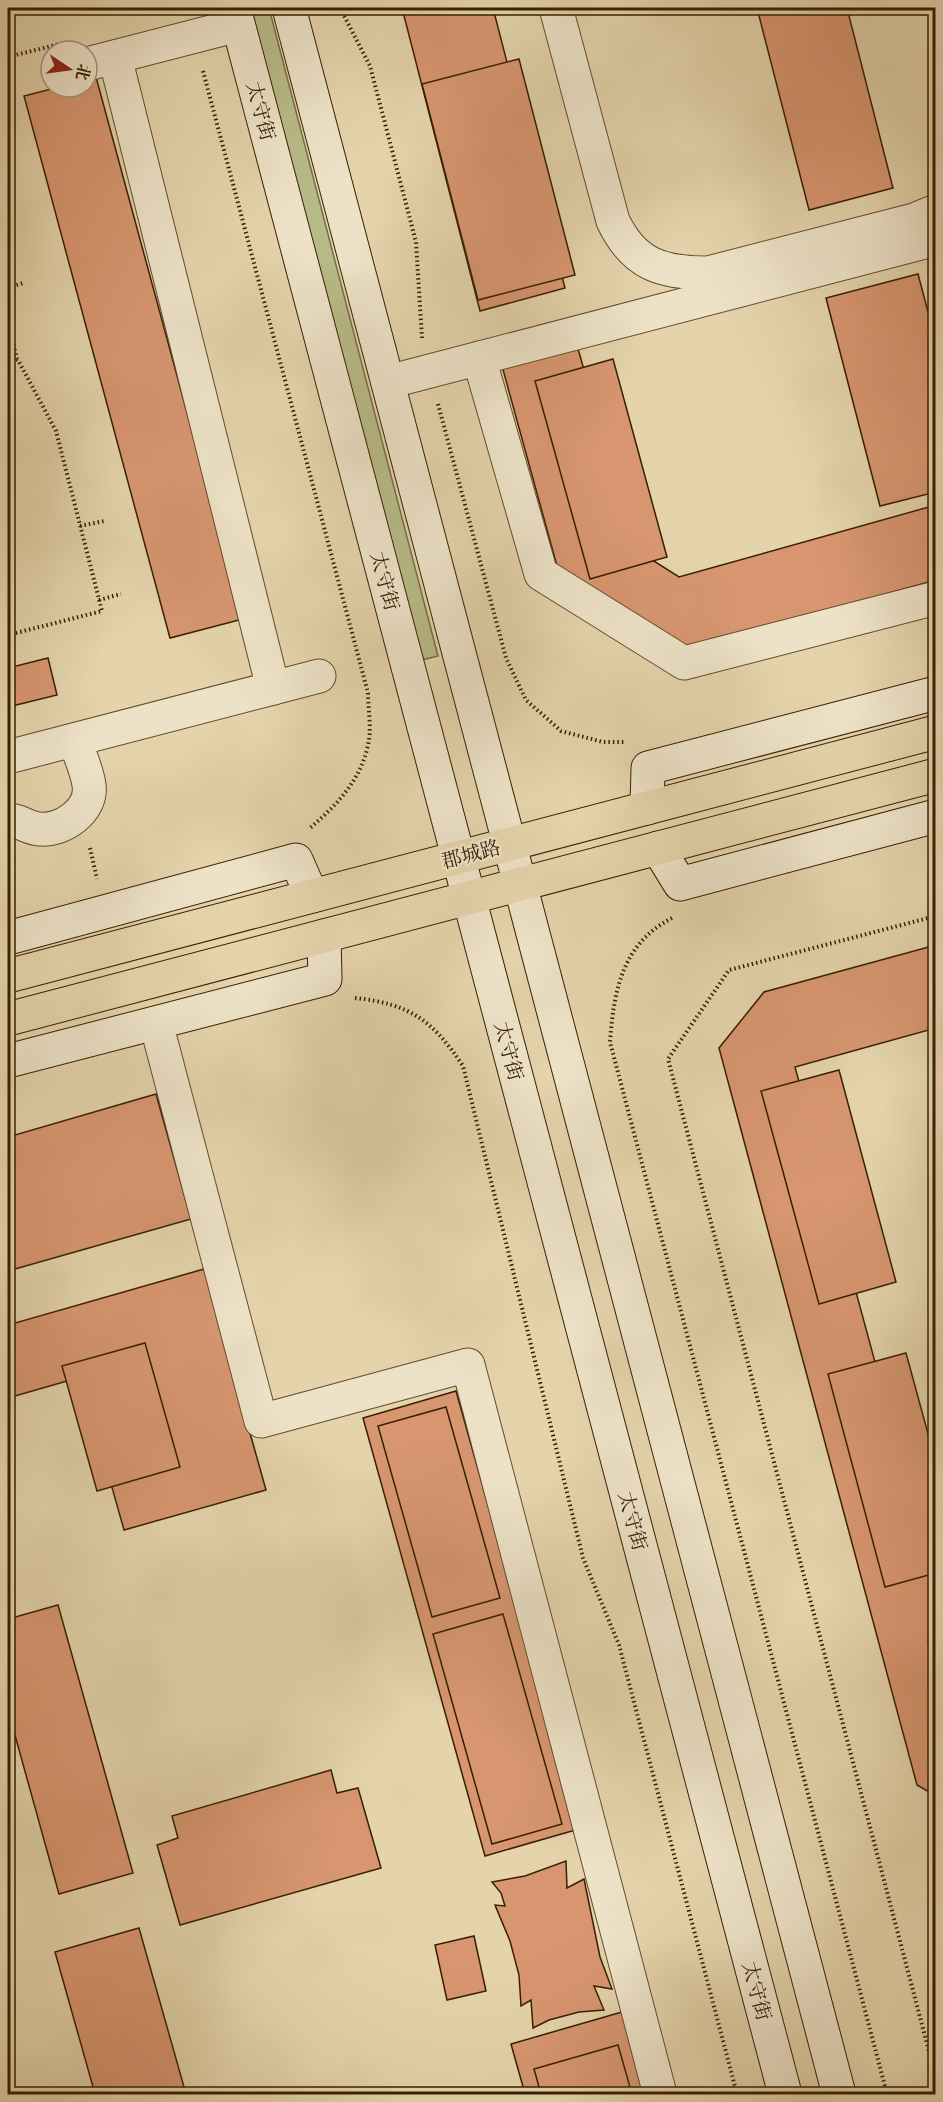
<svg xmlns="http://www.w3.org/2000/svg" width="943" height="2102" viewBox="0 0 943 2102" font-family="'EB Garamond','Noto Serif SC',serif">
<rect width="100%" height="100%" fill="#e4d3ab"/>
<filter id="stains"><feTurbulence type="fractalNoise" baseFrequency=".00333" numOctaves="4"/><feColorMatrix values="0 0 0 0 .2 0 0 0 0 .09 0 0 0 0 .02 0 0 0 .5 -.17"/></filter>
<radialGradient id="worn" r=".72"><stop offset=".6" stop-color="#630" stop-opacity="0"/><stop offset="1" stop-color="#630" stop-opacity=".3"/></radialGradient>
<!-- green -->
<path fill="#b7bb87" stroke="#776d44" stroke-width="1.5" d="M251,8H269L438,656L422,660Z"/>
<!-- building -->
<g fill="#d79670" stroke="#371f02" stroke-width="1.5">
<path d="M402,8H493L565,288L480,311Z"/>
<path d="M757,8H847L893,188L809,210Z"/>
<path d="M519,59L575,275L478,300L422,84Z"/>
<path d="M96,77L243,619L170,638L24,96L59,87H87V79Z"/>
<path d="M918,274L936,342V492L880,506L826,298Z"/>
<path d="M577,345L633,545L630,546L679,577L936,505V580L689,649L557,566L502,366Z"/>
<path d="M613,359L667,557L590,579L535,381Z"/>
<path d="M48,658L57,695L8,707V668Z"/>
<path d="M936,945V1028L795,1067L936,1587V1796L917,1785L719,1048L764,992Z"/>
<path d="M839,1070L896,1282L819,1304L761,1091Z"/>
<path d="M156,1094L191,1219L8,1271V1137Z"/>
<path d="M204,1269L266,1490L124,1530L81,1377L8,1398V1325Z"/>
<path d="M145,1343L180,1467L97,1491L62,1366Z"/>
<path d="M906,1353L936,1463V1573L885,1587L828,1374Z"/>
<path d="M456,1391L579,1829L485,1856L363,1418Z"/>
<path d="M446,1407L500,1598L432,1617L378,1426Z"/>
<path d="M58,1605L133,1873L59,1894L8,1710V1619Z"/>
<path d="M503,1614L562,1824L492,1844L433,1634Z"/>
<path d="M936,1638V1669L928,1640Z"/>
<path d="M331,1770L337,1793L358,1788L381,1868L180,1925L157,1845L178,1838L172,1816Z"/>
<path d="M566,1861L567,1888L584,1879L600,1957L612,1989L594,1986L604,2010L579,2012L549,2020L533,2028L531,2000L521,2006L519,1975L510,1941L495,1905L505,1906L501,1893L492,1882L525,1876Z"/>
<path d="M139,1928L186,2094H95L55,1952Z"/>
<path d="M474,1936L486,1991L447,2000L435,1945Z"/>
<path d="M622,2012L645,2094H525L511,2044Z"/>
<path d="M618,2045L632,2094H541L534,2069Z"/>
</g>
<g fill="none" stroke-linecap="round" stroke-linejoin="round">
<defs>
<g id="street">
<path d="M556,8L613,221C634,265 662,273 708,273L914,220L936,211"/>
<path d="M87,64L238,25"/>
<path d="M479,358L541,574L684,663L936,598"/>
<path d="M388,382L936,239"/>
<path d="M273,688L319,676"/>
<path d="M8,757L273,688L115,57"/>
<path d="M8,820C20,820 27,828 39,829C62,832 93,810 89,785C87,770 79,754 75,740"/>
<path d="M156,1023L261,1421L468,1365L660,2094"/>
</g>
<g id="secondary">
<path d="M234,8L785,2094"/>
<path d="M289,8L839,2094"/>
<path d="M647,808L648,768L936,693"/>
<path d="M658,848L680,884L936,816"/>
<path d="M8,938L296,860L312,896"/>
<path d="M8,1061L325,979L324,936"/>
</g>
<g id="primary">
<path d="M8,976L936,732"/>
<path d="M8,1019L936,775"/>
</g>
</defs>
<!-- street casing -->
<use href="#street" stroke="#624c2c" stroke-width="35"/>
<!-- secondary casing -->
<use href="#secondary" stroke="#371f02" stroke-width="35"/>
<!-- primary casing -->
<use href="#primary" stroke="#371f02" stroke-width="35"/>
<!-- path -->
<g stroke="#371f02" stroke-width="4" stroke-dasharray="1.5 3" stroke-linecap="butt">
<path d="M340,8L370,66L416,242L422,338"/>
<path d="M8,57L59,44"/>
<path d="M203,71L368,693C368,709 372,729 368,745C361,780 336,806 310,828"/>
<path d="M8,288L23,283"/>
<path d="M8,323L17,359"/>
<path d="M8,356L18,360L56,431L102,611L8,635"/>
<path d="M438,404L506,658L526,700L561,731L603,742H625"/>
<path d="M80,526L104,521"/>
<path d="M99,600L121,594"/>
<path d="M90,848L97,879"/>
<path d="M936,916L729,970L668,1059L936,2078"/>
<path d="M672,918C622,944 614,990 610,1042L887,2094"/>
<path d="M355,998C411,1004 433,1021 463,1066L583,1558L619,1645L737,2094"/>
</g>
<!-- street -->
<use href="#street" stroke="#ede2c8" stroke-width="33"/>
<!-- secondary -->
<use href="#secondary" stroke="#ede2c8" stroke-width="33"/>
<!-- primary -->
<use href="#primary" stroke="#e4d3ab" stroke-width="33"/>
</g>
<g text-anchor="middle" stroke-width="4.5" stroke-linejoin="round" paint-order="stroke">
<!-- street labels -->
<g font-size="20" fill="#371f02" stroke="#ede2c8">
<text transform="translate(261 111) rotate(75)" y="7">太守街</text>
<text transform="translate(385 581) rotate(75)" y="7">太守街</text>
<text transform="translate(471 854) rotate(-15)" y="7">郡城路</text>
<text transform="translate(509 1051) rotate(75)" y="7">太守街</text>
<text transform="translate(633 1521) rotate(75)" y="7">太守街</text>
<text transform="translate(757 1991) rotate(75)" y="7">太守街</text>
</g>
</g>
<!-- margin -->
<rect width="943" height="2102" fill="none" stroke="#e4d3ab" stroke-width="30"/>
<rect x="9" y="9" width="925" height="2084" fill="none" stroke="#371f02" stroke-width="3"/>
<rect x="15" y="15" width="913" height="2072" fill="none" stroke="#371f02" stroke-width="1.5"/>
<!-- north arrow -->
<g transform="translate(69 69) rotate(103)"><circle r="28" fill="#ede2c8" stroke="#a49479" stroke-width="1.5"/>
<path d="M0-4.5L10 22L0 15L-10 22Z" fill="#8f2418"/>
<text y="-9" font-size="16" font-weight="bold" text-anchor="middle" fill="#371f02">北</text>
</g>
<rect width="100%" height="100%" filter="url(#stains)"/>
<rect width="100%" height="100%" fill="url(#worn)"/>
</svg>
